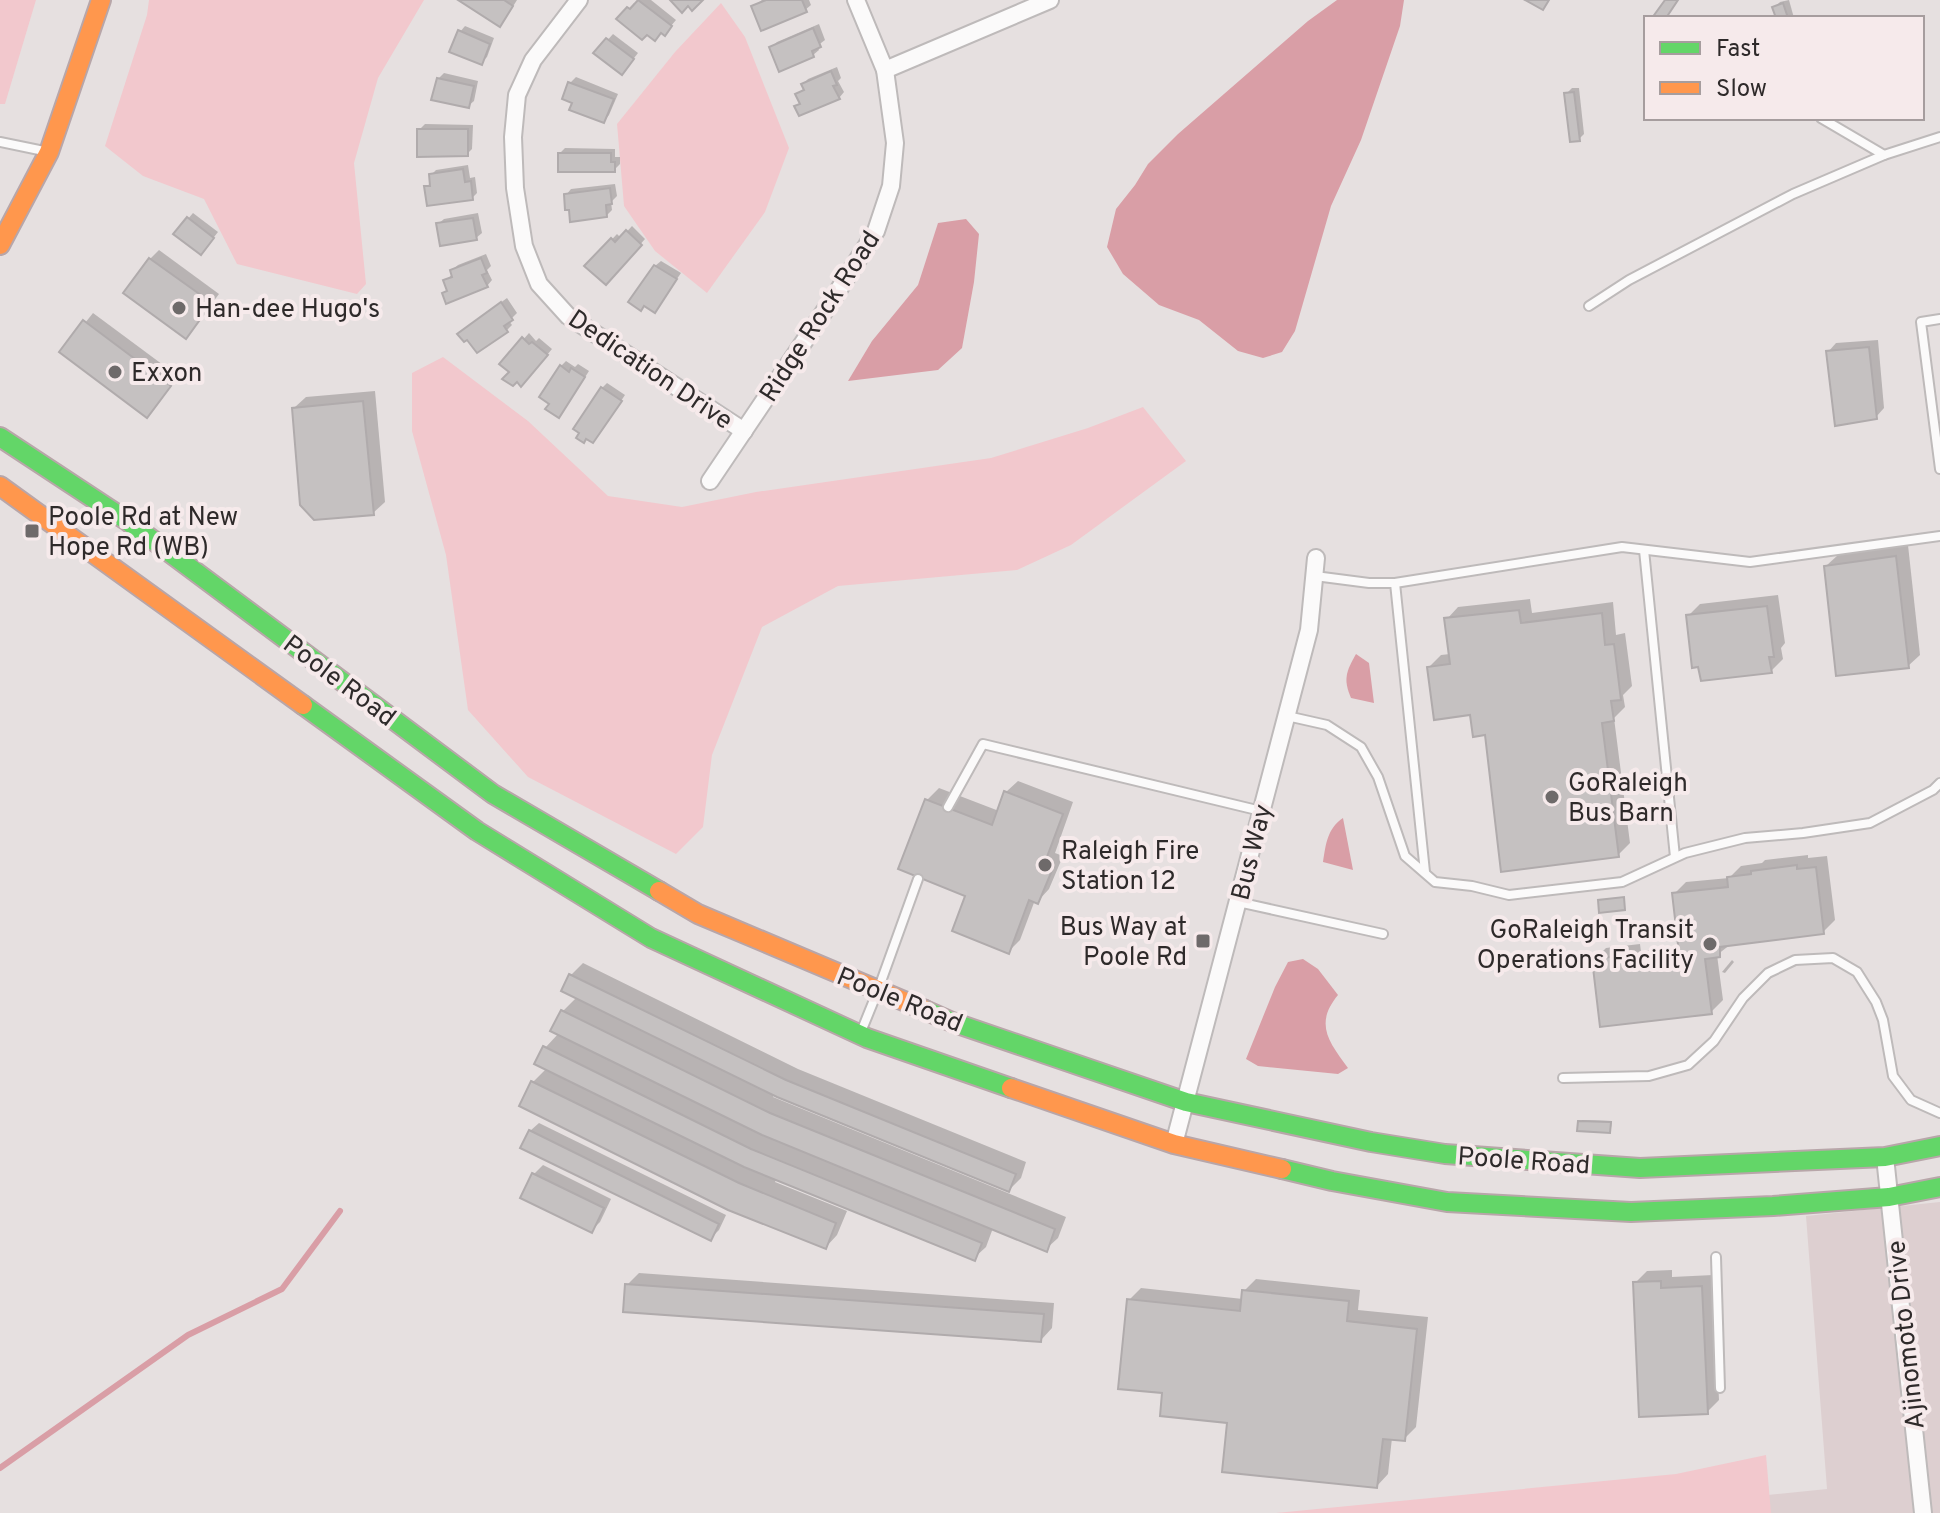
<svg xmlns="http://www.w3.org/2000/svg" width="1940" height="1513" viewBox="0 0 1940 1513" font-family="Overpass,sans-serif">
<rect width="100%" height="100%" fill="#e6e0e0"/>
<!-- built -->
<path fill="#ddcfd0" d="M1940,1202V1513H1590L1827,1489L1806,1216Z"/>
<!-- green -->
<g fill="#f2c8cd">
<path d="M0,0H36L5,104H0Z"/>
<path d="M149,0H424L378,78L354,163L366,284L357,294L237,264L204,199L143,176L105,146L147,15Z"/>
<path d="M721,3L745,37L789,148L765,212L707,293L655,251L624,206L617,124L675,52Z"/>
<path d="M443,357L528,421L608,496L682,507L756,492L991,458L1088,428L1143,407L1186,461L1071,545L1017,570L838,586L762,627L712,755L703,827L676,854L528,777L468,710L446,555L412,431V373Z"/>
<path d="M1766,1455L1771,1513H1276L1676,1474Z"/>
</g>
<!-- water -->
<g fill="#d99ea6">
<path d="M1337,0H1404L1400,26L1361,140L1331,206L1295,331L1282,352L1263,358L1238,351L1199,320L1159,305L1123,274L1107,247L1116,209L1135,185L1148,164L1178,134L1308,21Z"/>
<path d="M966,219L979,234L974,282L962,348L938,370L848,381L872,341L918,285L938,223Z"/>
<path d="M1356,654L1369,663L1374,703L1351,698C1343,679 1346,672 1356,654Z"/>
<path d="M1343,818L1353,870L1323,862C1326,844 1327,829 1343,818Z"/>
<path d="M1303,959L1318,969L1338,995C1314,1024 1329,1042 1348,1068L1338,1074L1258,1066L1246,1059L1275,987L1288,962Z"/>
</g>
<!-- shadow -->
<g fill="#0003">
<path d="M461,0H517L505,19Z"/>
<path d="M640,0H651L676,20L665,33L619,19L634,3L636,5Z"/>
<path d="M762,0H809L811,5L805,10L753,7Z"/>
<path d="M1789,0L1794,18H1778L1775,7L1780,2Z"/>
<path d="M819,24L825,40L817,46L819,50L813,55L771,48L777,42Z"/>
<path d="M465,26L494,38L487,57L481,63L460,32Z"/>
<path d="M613,34L638,53L627,67L596,53Z"/>
<path d="M837,67L841,78L838,81L844,92L839,98L797,106L801,102L797,95L805,88L803,84L808,79Z"/>
<path d="M444,73L478,81L474,101L468,106L438,79Z"/>
<path d="M576,77L618,94L609,115L604,121L575,102L565,98L570,83Z"/>
<path d="M1572,88H1579L1584,134L1579,139L1566,94Z"/>
<path d="M425,124L473,125L472,149L467,154L419,130Z"/>
<path d="M565,148L615,149V157H620V164L614,170L560,153Z"/>
<path d="M468,165L470,178L475,177L477,193L472,198L426,187L432,182L431,175L436,170Z"/>
<path d="M615,184L617,196L611,202L612,210L607,215L566,195L571,189Z"/>
<path d="M193,213L218,232L206,247L176,233Z"/>
<path d="M478,213L482,233L476,238L438,224L444,219Z"/>
<path d="M632,226L645,239L606,283L587,266L617,234L621,238Z"/>
<path d="M159,250L219,294L194,327L126,293L150,259Z"/>
<path d="M486,254L491,266L487,270L492,280L487,286L444,293L449,289L446,280L453,274L452,270L458,265Z"/>
<path d="M661,261L681,273L655,311L645,304L655,266Z"/>
<path d="M507,298L517,313L509,321L512,325L507,330L465,329Z"/>
<path d="M93,313L178,376L155,407L62,352Z"/>
<path d="M529,333L536,341L539,338L552,349L527,379L502,364Z"/>
<path d="M1878,340L1884,408L1876,417L1828,352L1836,343Z"/>
<path d="M566,361L575,367L578,364L589,371L564,410L561,366Z"/>
<path d="M607,383L625,395L598,435L602,388Z"/>
<path d="M375,391L385,502L373,513L294,408L306,397Z"/>
<path d="M1908,545L1920,655L1908,666L1826,566L1838,555Z"/>
<path d="M1778,595L1785,643L1781,648L1783,659L1771,671L1688,616L1700,604Z"/>
<path d="M1530,599L1532,613L1613,602L1616,635L1625,633L1632,686L1623,695L1625,707L1614,718L1630,843L1618,855L1487,733L1472,713L1429,667L1441,655L1450,654L1447,619L1458,607Z"/>
<path d="M1018,781L1073,802L1055,853L1063,856L1049,889L1038,901L1035,900L1020,940L1008,952L967,895L927,800L939,788L999,811L1006,792Z"/>
<path d="M1808,855V858L1827,856L1835,920L1823,932L1731,944L1717,955L1723,1000L1711,1012L1594,960L1606,948L1640,944L1641,952L1650,950L1651,955L1681,952L1674,894L1686,882L1729,878L1741,866L1762,863L1765,860Z"/>
<path d="M1732,960L1734,962L1725,973L1722,972Z"/>
<path d="M583,963L798,1069L1026,1162L1021,1178L1009,1190L774,1094L773,1097L1066,1217L1058,1238L1046,1249L993,1228L986,1247L974,1258L777,1178L775,1182L847,1211L837,1235L826,1247L533,1082L547,1068L545,1048L559,1033L563,1011L577,997L571,975Z"/>
<path d="M1582,1120L1612,1121L1611,1128L1609,1130L1580,1122Z"/>
<path d="M539,1123L726,1215L719,1230L710,1239L530,1131Z"/>
<path d="M543,1165L611,1199L600,1222L592,1230L523,1197L534,1174Z"/>
<path d="M1672,1270V1277L1713,1275L1719,1400L1707,1412L1635,1283L1647,1271Z"/>
<path d="M639,1273L1054,1303L1052,1328L1041,1340L627,1285Z"/>
<path d="M1256,1279L1360,1290L1358,1310L1428,1317L1416,1427L1404,1439L1392,1438L1388,1474L1377,1486L1164,1392L1129,1300L1141,1288L1243,1299L1244,1291Z"/>
</g>
<g fill="none" stroke-linecap="round" stroke-linejoin="round">
<!-- stream -->
<path stroke="#d99ea6" stroke-width="6" d="M0,1468L188,1335L282,1289L340,1211"/>
</g>
<!-- building -->
<g fill="#c5c1c1" stroke="#b0abac" stroke-width="2">
<path d="M458,0H504L513,6L500,27Z"/>
<path d="M638,0L672,26L665,36L661,33L655,41L647,35L642,40L616,19L627,7L630,9Z"/>
<path d="M670,0H703L692,11L688,6L682,13Z"/>
<path d="M766,0H802L807,12L761,31L751,6Z"/>
<path d="M1525,0H1549L1543,10Z"/>
<path d="M1665,0H1678L1666,18H1652Z"/>
<path d="M1783,3L1788,18H1776L1772,7Z"/>
<path d="M813,28L821,47L812,51L814,57L779,72L769,47Z"/>
<path d="M458,30L490,44L482,65L449,52Z"/>
<path d="M606,38L634,59L622,75L593,53Z"/>
<path d="M831,71L837,85L833,86L840,99L799,116L794,106L800,104L795,94L804,90L801,84Z"/>
<path d="M437,78L474,86L469,108L431,100Z"/>
<path d="M568,82L614,99L604,123L569,110L572,103L562,99Z"/>
<path d="M1574,92L1580,141L1570,142L1564,93Z"/>
<path d="M417,129H468V156L417,157Z"/>
<path d="M558,153H611V162H615V172H558Z"/>
<path d="M463,169L465,182L471,181L473,200L427,206L424,186H430L429,174Z"/>
<path d="M610,188L612,204L606,205L607,217L570,222L569,210H565L564,194Z"/>
<path d="M187,217L214,238L201,255L173,234Z"/>
<path d="M473,218L477,240L440,246L436,223Z"/>
<path d="M626,230L642,245L606,285L584,266L611,238L615,242Z"/>
<path d="M149,258L212,303L186,339L123,293Z"/>
<path d="M481,258L487,273L482,275L488,287L446,304L442,293L447,291L443,280L452,277L450,270Z"/>
<path d="M654,265L677,279L655,313L644,306L641,311L628,302Z"/>
<path d="M501,302L513,320L504,326L508,332L477,353L467,340L464,342L457,334Z"/>
<path d="M83,320L171,386L147,418L59,352Z"/>
<path d="M522,337L529,344L532,342L548,355L521,387L517,382L513,386L502,379L509,372L499,364Z"/>
<path d="M1869,347L1877,419L1835,426L1826,351Z"/>
<path d="M560,365L569,372L571,368L585,377L559,418L545,409L549,404L539,397Z"/>
<path d="M601,387L622,401L593,443L586,439L584,443L576,438L579,433L573,429Z"/>
<path d="M363,401L374,515L314,520L300,505L292,408Z"/>
<path d="M1896,556L1909,668L1836,676L1824,566Z"/>
<path d="M1767,606L1774,657H1769L1772,673L1701,681L1698,667L1692,668L1686,615Z"/>
<path d="M1519,610L1521,623L1602,613L1605,645L1614,644L1621,700L1611,701L1614,721L1602,723L1619,857L1501,872L1485,735L1473,737L1470,715L1434,720L1427,667L1450,664L1444,618Z"/>
<path d="M1004,791L1063,814L1044,865L1053,868L1038,904L1029,900L1009,954L952,931L965,896L898,869L925,799L992,825Z"/>
<path d="M1797,865V869L1816,867L1824,934L1720,947V957L1705,959L1712,1014L1600,1027L1592,959L1629,955L1630,962L1639,961L1640,965L1680,962L1672,893L1728,887L1727,877L1751,874V871Z"/>
<path d="M1624,897L1625,910L1599,913L1598,900Z"/>
<path d="M569,974L786,1080L1016,1174L1009,1192L777,1097L561,991Z"/>
<path d="M561,1010L770,1113L1055,1229L1047,1252L762,1135L550,1031Z"/>
<path d="M543,1046L751,1149L982,1243L975,1261L744,1167L534,1064Z"/>
<path d="M531,1081L739,1183L836,1223L826,1249L728,1210L519,1106Z"/>
<path d="M1578,1121L1611,1122L1610,1133L1577,1131Z"/>
<path d="M529,1130L719,1224L711,1241L520,1148Z"/>
<path d="M532,1173L604,1208L592,1233L520,1198Z"/>
<path d="M1661,1281V1288L1702,1286L1708,1414L1639,1417L1633,1282Z"/>
<path d="M625,1284L1044,1314L1041,1342L623,1312Z"/>
<path d="M1242,1290L1349,1301L1347,1321L1417,1329L1405,1441L1383,1439L1377,1488L1222,1472L1227,1423L1160,1416L1162,1393L1118,1389L1127,1299L1240,1311Z"/>
</g>
<g fill="none" stroke-linecap="round" stroke-linejoin="round">
<defs>
<g id="lane">
<path d="M1821,118L1884,155L1940,137"/>
<path d="M0,142L44,151"/>
<path d="M1589,306L1629,280L1793,194L1884,155"/>
<path d="M1940,319L1921,322L1940,469"/>
<path d="M1644,550L1675,857"/>
<path d="M1315,576L1369,583H1395L1622,547L1750,562L1940,536"/>
<path d="M1395,583L1425,872"/>
<path d="M1287,716L1327,725L1361,747L1378,777L1405,856L1435,882L1472,886L1509,895L1622,882L1685,853L1745,838L1803,833L1870,823L1933,790L1940,783"/>
<path d="M948,807L983,744L1261,811"/>
<path d="M1238,902L1383,934"/>
<path d="M861,1032L878,990L918,879"/>
<path d="M1563,1078L1649,1076L1688,1065L1714,1041L1743,998L1768,973L1795,960L1833,958L1857,972L1876,1002L1883,1020L1893,1076L1911,1100L1940,1113"/>
<path d="M1716,1257L1720,1388"/>
</g>
<g id="street">
<path d="M579,0L533,60L517,95L513,137L515,188L524,246L539,284L568,316L744,431"/>
<path d="M885,70L1050,0"/>
<path d="M710,481L836,294L876,231L891,186L895,143L885,70L856,0"/>
<path d="M1174,1144L1309,630L1316,558"/>
<path d="M1885,1157L1923,1513"/>
</g>
<g id="fast">
<path d="M0,437L126,520L493,794L659,891"/>
<path d="M303,705L477,831L651,938L867,1038L1011,1088"/>
<path d="M925,1010L952,1022L1186,1102L1371,1142L1445,1154L1640,1168L1885,1157L1940,1146"/>
<path d="M1282,1169L1332,1181L1447,1202L1631,1212L1773,1206L1889,1197L1940,1187"/>
</g>
<g id="slow">
<path d="M0,245L49,152L101,0"/>
<path d="M0,486L303,705"/>
<path d="M659,891L698,914L925,1010"/>
<path d="M1011,1088L1174,1144L1282,1169"/>
</g>
</defs>
<!-- lane casing -->
<use href="#lane" stroke="#bebaba" stroke-width="12"/>
<!-- street casing -->
<use href="#street" stroke="#bebaba" stroke-width="20"/>
<!-- fast casing -->
<use href="#fast" stroke="#b8a6a9" stroke-width="22"/>
<!-- slow casing -->
<use href="#slow" stroke="#b8a6a9" stroke-width="22"/>
<!-- lane -->
<use href="#lane" stroke="#fbfafa" stroke-width="8"/>
<!-- street -->
<use href="#street" stroke="#fbfafa" stroke-width="16"/>
<!-- fast -->
<use href="#fast" stroke="#63d668" stroke-width="18"/>
<!-- slow -->
<use href="#slow" stroke="#ff974d" stroke-width="18"/>
</g>
<!-- markers -->
<g fill="#6e6a6a" stroke="#f6eaeb" stroke-width="3">
<circle cx="179" cy="308" r="8"/>
<circle cx="115" cy="372" r="8"/>
<rect x="24" y="523" width="16" height="16" rx="4"/>
<circle cx="1552" cy="797" r="8"/>
<circle cx="1045" cy="865" r="8"/>
<rect x="1195" y="933" width="16" height="16" rx="4"/>
<circle cx="1710" cy="944" r="8"/>
</g>
<g text-anchor="middle" stroke-width="8" stroke-linejoin="round" paint-order="stroke">
<!-- poi labels -->
<g font-size="26" fill="#2e2a2a" stroke="#f6eaeb" text-anchor="start">
<text x="195" y="317">Han-dee Hugo's</text>
<text x="131" y="381">Exxon</text>
<text x="48" y="525">Poole Rd at New<tspan x="48" dy="30">Hope Rd (WB)</tspan></text>
<text x="1568" y="791">GoRaleigh<tspan x="1568" dy="30">Bus Barn</tspan></text>
<text x="1061" y="859">Raleigh Fire<tspan x="1061" dy="30">Station 12</tspan></text>
<text x="1187" y="935" text-anchor="end">Bus Way at<tspan x="1187" dy="30">Poole Rd</tspan></text>
<text x="1694" y="938" text-anchor="end">GoRaleigh Transit<tspan x="1694" dy="30">Operations Facility</tspan></text>
</g>
<!-- street labels -->
<g font-size="26" fill="#2e2a2a" stroke="#f6eaeb">
<text transform="translate(819 316) rotate(-57)" y="9">Ridge Rock Road</text>
<text transform="translate(651 369) rotate(34)" y="9">Dedication Drive</text>
<text transform="translate(340 680) rotate(37)" y="9">Poole Road</text>
<text transform="translate(1251 852) rotate(-76)" y="9">Bus Way</text>
<text transform="translate(900 999) rotate(22)" y="9">Poole Road</text>
<text transform="translate(1524 1160) rotate(4)" y="9">Poole Road</text>
<text transform="translate(1905 1335) rotate(-96)" y="9">Ajinomoto Drive</text>
</g>
</g>
<!-- legend -->
<rect x="1644" y="16" width="280" height="104" fill="#f6eaeb" stroke="#a69d9e" stroke-width="2"/>
<rect x="1660" y="42" width="40" height="12" fill="#63d668" stroke="#a69d9e" stroke-width="2"/>
<text x="1716" y="56" font-size="24" fill="#2e2a2a">Fast</text>
<rect x="1660" y="82" width="40" height="12" fill="#ff974d" stroke="#a69d9e" stroke-width="2"/>
<text x="1716" y="96" font-size="24" fill="#2e2a2a">Slow</text>
</svg>
